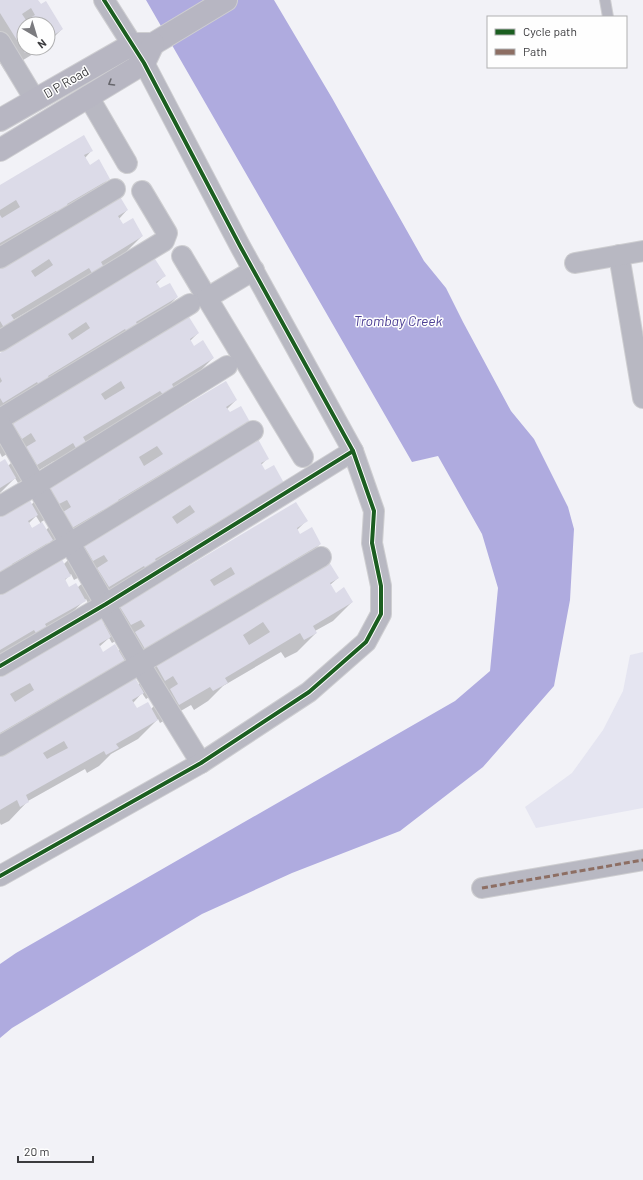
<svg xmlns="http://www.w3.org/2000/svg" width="643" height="1180" viewBox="0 0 643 1180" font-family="Barlow,sans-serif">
<rect width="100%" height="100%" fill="#f2f2f7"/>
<!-- built -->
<path fill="#e5e5f1" d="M643,652V808L536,828L525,807L572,773L603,730L623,691L630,655Z"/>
<!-- water -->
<path fill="#afabdf" d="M146,0H274L332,98L424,261L446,288L463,322L511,411L534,439L568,507L574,529L570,600L554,686L483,767L400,831L292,873L202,914L12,1028L0,1038V964L16,953L455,701L490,671L498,588L482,534L438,456L412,462Z"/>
<!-- shadow -->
<g fill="#0003" fill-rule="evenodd">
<path d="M0,0H37L62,29L48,43V24H24V48H43L5,71L0,63Z"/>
<path d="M92,150L85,158L90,166L108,179L90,198L0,250V186Z"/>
<path d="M127,210L119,219L123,225L142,236L123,255L76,296L70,287L13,320L0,340V267Z"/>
<path d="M164,276L156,284L160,290L177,297L158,316L0,411V354Z"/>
<path d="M198,333L190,341L193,348L213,358L194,377L58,468L54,461L18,483L15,478L0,493V463L8,466L16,458L12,451L2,457L0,453V437L13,424Z"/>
<path d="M236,400L227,409L229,414L249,422L53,546L50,541L32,559L0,588L31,505L49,487ZM36,516L41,524L32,529L29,523ZM48,518L52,524L46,530L41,522Z"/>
<path d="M268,458L261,465L263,501L89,605L86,599L65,619L0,657V592L64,564L83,545ZM71,574L74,580L85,574L88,578L77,588H68L64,581Z"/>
<path d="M306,521L297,530L300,536L320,544L301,563L0,740V678L103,625L121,607ZM109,638L112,643L121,638L125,644L118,651L103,653L99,647Z"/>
<path d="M329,563L338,578L330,585L335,594L352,602L333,621L315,631L316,633L297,652L285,658L281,652L223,686L208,701L194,710L191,705L160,723L158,719L138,739L111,754L99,766L87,773L85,769L28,801L9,821L1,825L0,823V755L138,685L156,666ZM142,693L146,699L154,694L159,701L151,709H136L133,703Z"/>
</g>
<!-- building -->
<g fill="#dcdbe8" fill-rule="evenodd">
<path d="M0,0H38L41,4L46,1L63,29L48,39V24H24V48H33L25,53L0,13ZM31,8L35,15L26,20L22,14Z"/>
<path d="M84,135L93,151L84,155L90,165L99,159L110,179L67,204L72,212L61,219L56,211L0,243V215L2,218L20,207L16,200L0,210V185Z"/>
<path d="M119,195L128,210L118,216L123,224L133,218L143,236L101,262L106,271L95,278L89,268L11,315L17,324L6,331L0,321V265ZM49,259L53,265L35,277L31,271Z"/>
<path d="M155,259L166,276L156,282L160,288L170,283L178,297L136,322L142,333L132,339L125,329L48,376L53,385L43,392L37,382L3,403L0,398V383L2,381L0,377V353ZM86,322L90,328L72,340L68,334Z"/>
<path d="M189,317L199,333L190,339L194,346L203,340L214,358L172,384L175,391L165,397L160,391L83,437L87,444L77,450L73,443L37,465L26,447L36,441L31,433L22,439L12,423ZM121,381L125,388L105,400L101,394Z"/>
<path d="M226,381L237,400L226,407L230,412L241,406L250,422L207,448L210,454L199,460L195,454L118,500L124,509L108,519L103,510L72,528L63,512L71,507L67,500L59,504L49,486ZM157,446L163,454L144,466L139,457Z"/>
<path d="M258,439L269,459L261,463L265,470L274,465L284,483L243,507L248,515L237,522L232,514L155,559L159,566L148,572L144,566L109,587L97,568L108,561L104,555L93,561L83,544ZM190,505L195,512L177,524L172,517Z"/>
<path d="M5,459L16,478L0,488V462Z"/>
<path d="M28,497L38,515L28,521L32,528L42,522L53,540L12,564L17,572L0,575V514Z"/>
<path d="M296,502L308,521L297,528L300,534L312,527L321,544L281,568L284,575L272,582L268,576L145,649L135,632L145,626L141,620L131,625L120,607ZM231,567L235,574L214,586L210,580Z"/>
<path d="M60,556L71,576L65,579L69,587L76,583L86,601L45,624L49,631L39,638L34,630L0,650V591Z"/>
<path d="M329,562L339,578L330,583L336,593L344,587L353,602L313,626L317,633L304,640L300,633L225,678L228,683L213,691L210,687L179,705L170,689L178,684L173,676L165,681L156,665ZM263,622L270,632L249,645L243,635Z"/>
<path d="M101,618L111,637L99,644L103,652L115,644L125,661L82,686L87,694L74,702L69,693L0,733V677ZM30,683L34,690L15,702L10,694Z"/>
<path d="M134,676L144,693L132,700L137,708L148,702L158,720L116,744L119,748L106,755L104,751L26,795L29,802L20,807L17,800L0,810V753ZM64,741L68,748L47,759L43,753Z"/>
</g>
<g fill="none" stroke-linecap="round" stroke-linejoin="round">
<defs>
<path id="lane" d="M605,0L608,17"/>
<g id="street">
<path d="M0,42L35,100"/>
<path d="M88,96L127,163"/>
<path d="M619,255L643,398"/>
<path d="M182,256L207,298"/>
<path d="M0,258L115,189"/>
<path d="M575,263L643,251"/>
<path d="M254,270L207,298L303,457"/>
<path d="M0,341L164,241L167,233L142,191"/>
<path d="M0,419L190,304"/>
<path d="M0,423L140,664L201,763"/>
<path d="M0,506L36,485L227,366"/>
<path d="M0,584L70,543L253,431"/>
<path d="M0,666L106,604L353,451"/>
<path d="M0,746L321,557"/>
<path d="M0,876L201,763L309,692L366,642L381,614V586L372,543L374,511L353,451L240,246L144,63L104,0"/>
<path d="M482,888L643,860"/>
</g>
<g id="secondary">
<path d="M153,44L226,0"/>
<path d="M0,120L133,44H153"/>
<path d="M0,150L144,63L153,44"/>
</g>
</defs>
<!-- lane casing -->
<use href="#lane" stroke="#ceced1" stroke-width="12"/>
<!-- street casing -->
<use href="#street" stroke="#ceced1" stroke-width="22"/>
<!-- secondary casing -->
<use href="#secondary" stroke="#ceced1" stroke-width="24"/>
<!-- lane -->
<use href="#lane" stroke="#b8b8c2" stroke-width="10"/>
<!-- street -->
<use href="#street" stroke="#b8b8c2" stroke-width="20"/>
<!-- secondary -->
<use href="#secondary" stroke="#b7b6c2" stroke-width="22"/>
<!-- quiet -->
<path stroke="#8d6e63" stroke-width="3" stroke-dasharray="6 3" stroke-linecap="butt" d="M482,888L643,860"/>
<defs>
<g id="cycleway">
<path d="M0,666L106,604L353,451"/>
<path d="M0,876L201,763L309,692L366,642L381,614V586L372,543L374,511L353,451L240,246L144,63L104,0"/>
</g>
</defs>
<!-- cycleway casing -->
<use href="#cycleway" stroke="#fefefe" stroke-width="6"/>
<!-- cycleway -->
<use href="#cycleway" stroke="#1b5e20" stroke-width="4"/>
</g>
<!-- one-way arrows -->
<defs><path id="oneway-chevron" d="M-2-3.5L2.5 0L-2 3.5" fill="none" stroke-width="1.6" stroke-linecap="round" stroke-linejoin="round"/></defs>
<use stroke="#66666c" href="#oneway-chevron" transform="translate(111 83) rotate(149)"/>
<g text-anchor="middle" stroke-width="3" stroke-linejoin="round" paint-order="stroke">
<!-- street labels -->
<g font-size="13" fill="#3b3b3e" stroke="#fefefe">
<text transform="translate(66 82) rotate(-30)" y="5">D P Road</text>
</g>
<!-- water labels -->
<g font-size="14" font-style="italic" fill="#4c3f95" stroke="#fefefe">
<text x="398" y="326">Trombay Creek</text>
</g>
</g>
<!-- legend -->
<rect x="487" y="16" width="140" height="52" fill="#fefefe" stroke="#b0b0b1"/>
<rect x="495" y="29" width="20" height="6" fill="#1b5e20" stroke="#b0b0b1"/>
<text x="523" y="36" font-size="12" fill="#3b3b3e">Cycle path</text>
<rect x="495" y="49" width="20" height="6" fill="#8d6e63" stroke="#b0b0b1"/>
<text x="523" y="56" font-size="12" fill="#3b3b3e">Path</text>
<!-- north arrow -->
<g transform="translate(36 36) rotate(142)"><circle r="19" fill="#fefefe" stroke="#b0b0b1"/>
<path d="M0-3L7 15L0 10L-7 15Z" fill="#7b7b7f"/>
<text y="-6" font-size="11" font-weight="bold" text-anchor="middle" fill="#3b3b3e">N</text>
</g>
<!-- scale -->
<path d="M18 1156v6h75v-6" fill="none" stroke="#3b3b3e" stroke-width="2"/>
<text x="24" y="1156" font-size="12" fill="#3b3b3e" stroke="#fefefe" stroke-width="3" paint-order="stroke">20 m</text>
</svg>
